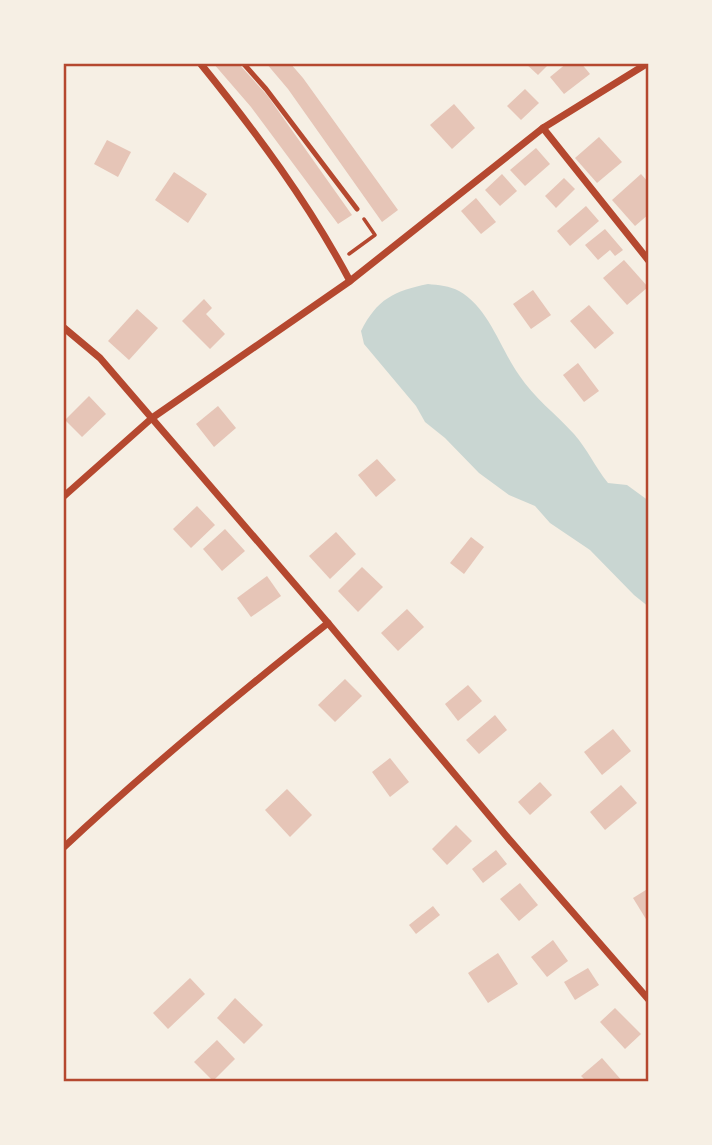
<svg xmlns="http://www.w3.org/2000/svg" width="712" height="1145" viewBox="0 0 712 1145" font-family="'Crimson Pro',serif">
<rect width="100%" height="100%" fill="#f6efe4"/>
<!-- water -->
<path fill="#c9d6d2" d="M428,284C438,285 450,286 459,291C489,308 500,348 519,375C534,398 556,414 574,434C588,450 595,467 608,483L627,485L649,501V607L634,595L590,550L550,523L535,506L509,495L479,473L445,438L425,422L416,406L364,344L361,331C377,299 394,291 428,284Z"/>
<!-- building -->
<g fill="#e6c5b7">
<path d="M213,63H238L267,95L352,215L338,224L251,107Z"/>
<path d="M266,63H290L303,78L398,210L382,222L288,89Z"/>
<path d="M525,63H550L538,75Z"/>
<path d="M567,63H581L590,74L564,94L550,77Z"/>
<path d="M525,89L539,103L521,120L507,106Z"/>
<path d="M454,104L475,128L452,149L430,125Z"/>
<path d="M599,137L622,162L597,183L575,158Z"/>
<path d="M107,140L131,152L118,177L94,164Z"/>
<path d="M536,148L550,164L525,186L510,170Z"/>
<path d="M174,172L207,194L188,223L155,200Z"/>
<path d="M502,174L517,191L500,206L485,190Z"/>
<path d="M641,174L649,183V214L635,226L612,200Z"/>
<path d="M564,178L575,189L556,208L545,196Z"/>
<path d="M476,198L496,222L481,234L461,211Z"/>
<path d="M586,206L599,221L570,246L557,231Z"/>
<path d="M605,229L623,250L615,256L610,250L598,260L585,245Z"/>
<path d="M624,260L648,287L627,305L603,278Z"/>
<path d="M533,290L551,315L531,329L513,304Z"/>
<path d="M204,299L212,308L206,314L225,334L210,349L182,321Z"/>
<path d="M589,305L614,333L595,349L570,321Z"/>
<path d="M137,309L158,328L129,360L108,341Z"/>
<path d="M578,363L599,391L584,402L563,375Z"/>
<path d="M89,396L106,414L82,437L65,420Z"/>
<path d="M218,406L236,428L214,447L196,424Z"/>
<path d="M377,459L396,480L376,497L358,475Z"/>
<path d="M197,506L215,525L191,548L173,529Z"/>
<path d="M225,529L245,551L222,571L203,549Z"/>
<path d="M336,532L356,554L330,579L309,556Z"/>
<path d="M471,537L484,547L464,574L450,563Z"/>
<path d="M362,567L383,587L358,612L338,591Z"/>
<path d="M267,576L281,596L251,617L237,598Z"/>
<path d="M407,609L424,627L398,651L381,633Z"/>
<path d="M345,679L362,696L335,722L318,705Z"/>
<path d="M468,685L482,701L458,721L445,704Z"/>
<path d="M495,715L507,730L479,754L466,740Z"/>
<path d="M613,729L631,751L602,775L584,752Z"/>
<path d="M390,758L409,782L390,797L372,772Z"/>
<path d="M540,782L552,795L530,815L518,802Z"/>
<path d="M621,785L637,803L605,830L590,812Z"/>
<path d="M287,789L312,815L290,837L265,810Z"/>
<path d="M456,825L472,841L447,865L432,849Z"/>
<path d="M496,850L507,864L483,883L472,869Z"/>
<path d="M520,883L538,905L519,921L500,899Z"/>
<path d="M649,888V924L633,898Z"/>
<path d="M433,906L440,915L416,934L409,925Z"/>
<path d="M553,940L568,961L547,977L531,957Z"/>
<path d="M498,953L518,984L488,1003L468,973Z"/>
<path d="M588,968L599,985L575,1000L564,982Z"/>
<path d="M190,978L205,994L168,1029L153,1013Z"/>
<path d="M235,998L263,1025L244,1044L217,1018Z"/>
<path d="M615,1008L641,1034L625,1049L600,1022Z"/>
<path d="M217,1040L235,1059L213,1081L194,1062Z"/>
<path d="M602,1058L623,1082H587L581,1076Z"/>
</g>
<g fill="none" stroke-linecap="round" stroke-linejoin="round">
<!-- path -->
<path stroke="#b5482f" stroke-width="3.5" d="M349,254L375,235L364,219"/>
<!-- service -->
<path stroke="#b5482f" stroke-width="5" d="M243,63L266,89L357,209"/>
<!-- minor -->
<g stroke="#b5482f" stroke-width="7">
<path d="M200,63C256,132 308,202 350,281"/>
<path d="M543,128L649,261"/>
<path d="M63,327L100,358L328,623L508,838L649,1000"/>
<path d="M63,497L152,418L350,281L543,128L648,63"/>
<path d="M63,848C148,768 237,695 328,623"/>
</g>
</g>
<!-- border -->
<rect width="712" height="1145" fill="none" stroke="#f6efe4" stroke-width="130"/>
<rect x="65" y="65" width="582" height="1015" fill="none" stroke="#b5482f" stroke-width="2.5"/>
</svg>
